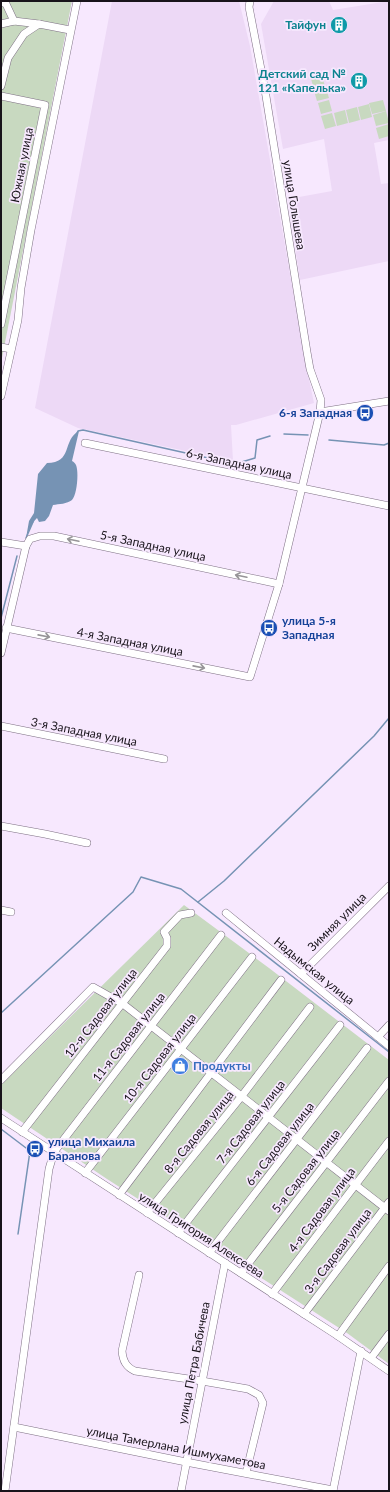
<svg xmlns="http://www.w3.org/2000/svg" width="390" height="1492" viewBox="0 0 390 1492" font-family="Lato,sans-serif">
<rect width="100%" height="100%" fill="#f7e8fe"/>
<!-- built -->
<g fill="#edd9f6">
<path d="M112,1H239L250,46L306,365L314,403L236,425H231L233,461L78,428L35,408Z"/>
<path d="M274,1H329L333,10L389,1V140L374,143L381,184L389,183V261L300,280L288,199L332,191L324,139L283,149L261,24Z"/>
</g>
<!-- green -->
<g fill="#c8d9c0">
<path d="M1,1H72L1,363Z"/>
<path d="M322,76L325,86L314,89L311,79Z"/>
<path d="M326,88L329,98L317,101L314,91Z"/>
<path d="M329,100L332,111L321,114L318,103Z"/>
<path d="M383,100L386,111L372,114L369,103Z"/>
<path d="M369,104L372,117L361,120L358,107Z"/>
<path d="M357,107L360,120L349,123L346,110Z"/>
<path d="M345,110L348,123L337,126L334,113Z"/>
<path d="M386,111L389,123L376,126L373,115Z"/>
<path d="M332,113L336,126L325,129L321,116Z"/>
<path d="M389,124V136L379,139L376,128Z"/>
<path d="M184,905L269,968L389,1060V1364L347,1333L107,1179L1,1108V1085Z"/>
</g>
<!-- water -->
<path fill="#7693b4" d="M79,431L72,461C74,462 75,463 76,465C79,472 77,495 72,500C67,504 59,504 53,505L49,516L45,521L39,522L37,518C31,524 29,531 26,538L29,521L34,513L38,474L47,463C73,463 62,440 79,431Z"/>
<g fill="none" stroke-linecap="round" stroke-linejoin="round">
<!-- stream -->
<g stroke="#7693b4" stroke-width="1.5">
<path d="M77,433L78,431L83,430L235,464L255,458L257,440L270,436"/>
<path d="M284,434L308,435"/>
<path d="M329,440L384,445L389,443"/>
<path d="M26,538L33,522"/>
<path d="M1,618L17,556"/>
<path d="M198,902L224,881L374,736L389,718"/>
<path d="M1,1013L133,892L141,877L181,889L389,1052"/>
<path d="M1,1129L30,1151L18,1234"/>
</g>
<defs>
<g id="minor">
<path d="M1,2L6,4L14,21"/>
<path d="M1,24L14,21L39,24"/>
<path d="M1,86L8,58L24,34L39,24L70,30"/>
<path d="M1,96L45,105L1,324"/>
<path d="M1,347L11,349"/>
<path d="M1,396L18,320L21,288L31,230L77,1"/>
<path d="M320,412L389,401"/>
<path d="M85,443L389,506"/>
<path d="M1,542L26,546"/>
<path d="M6,628L250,677L279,584L320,412L321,400L310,369L307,352L265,90L249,7L250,1"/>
<path d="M1,653L26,546L30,539L40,536H54L279,584"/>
<path d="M1,726L164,759"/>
<path d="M1,826L45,834L87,843"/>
<path d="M1,910L11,912"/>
<path d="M226,913L389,1046"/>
<path d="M301,974L389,886"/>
<path d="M378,1037L389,1025"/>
<path d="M1,1080L93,987L123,1004L389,1211"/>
<path d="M1,1118L338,1336L389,1371"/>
<path d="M22,1132L167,946V938L164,932L180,915L191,913"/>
<path d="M85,1173L252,957"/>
<path d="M119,1195L281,980"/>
<path d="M147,1213L241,1097L310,1007"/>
<path d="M178,1233L340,1025"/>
<path d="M209,1253L367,1048"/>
<path d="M241,1273L389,1081"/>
<path d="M139,1275L122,1351C123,1361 126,1367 135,1371L202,1381L248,1389L259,1395L263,1403L246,1473"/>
<path d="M272,1294L389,1141"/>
<path d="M304,1314L389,1202"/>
<path d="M338,1336L389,1266"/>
<path d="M371,1358L389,1334"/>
<path d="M14,1427L186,1462L333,1490"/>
<path d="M5,1491L49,1169L54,1152L221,935"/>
<path d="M181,1491L225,1263"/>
<path d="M333,1491L361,1351"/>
</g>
</defs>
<!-- minor casing -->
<use href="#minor" stroke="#7e7084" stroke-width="8"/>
<!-- minor -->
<use href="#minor" stroke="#fff" stroke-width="7"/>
</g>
<!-- one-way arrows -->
<defs><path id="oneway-shaft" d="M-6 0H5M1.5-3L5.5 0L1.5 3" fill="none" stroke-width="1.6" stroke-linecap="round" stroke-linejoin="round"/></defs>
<g stroke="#979598">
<use href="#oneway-shaft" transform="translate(73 540) rotate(-168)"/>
<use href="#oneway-shaft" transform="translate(241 576) rotate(-168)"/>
<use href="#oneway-shaft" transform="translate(44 636) rotate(11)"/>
<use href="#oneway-shaft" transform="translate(199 667) rotate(11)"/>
</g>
<!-- icons -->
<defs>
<symbol id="building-disc" viewBox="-11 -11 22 22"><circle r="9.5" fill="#0f9aa8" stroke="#f7e8fe"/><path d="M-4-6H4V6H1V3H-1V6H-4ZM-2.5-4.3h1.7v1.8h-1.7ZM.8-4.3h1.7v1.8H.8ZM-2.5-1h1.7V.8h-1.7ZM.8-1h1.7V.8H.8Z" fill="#fff"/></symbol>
<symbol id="bus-disc" viewBox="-11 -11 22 22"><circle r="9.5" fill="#1a4fb4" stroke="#f7e8fe"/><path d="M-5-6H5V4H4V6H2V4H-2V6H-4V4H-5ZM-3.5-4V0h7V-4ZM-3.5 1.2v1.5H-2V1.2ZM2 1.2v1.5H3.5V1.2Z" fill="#fff"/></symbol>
<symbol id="shop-disc" viewBox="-11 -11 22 22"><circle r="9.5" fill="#3f7fe0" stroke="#f7e8fe"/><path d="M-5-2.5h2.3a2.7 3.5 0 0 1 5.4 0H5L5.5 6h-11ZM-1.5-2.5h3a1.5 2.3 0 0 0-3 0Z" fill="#fff"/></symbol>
</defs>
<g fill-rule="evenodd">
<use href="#building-disc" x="329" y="15" width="20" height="20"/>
<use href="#building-disc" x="349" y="71" width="20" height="20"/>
<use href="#bus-disc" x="355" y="403" width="20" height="20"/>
<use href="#bus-disc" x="259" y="618" width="20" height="20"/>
<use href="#shop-disc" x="170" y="1056" width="20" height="20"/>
<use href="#bus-disc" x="25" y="1139" width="20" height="20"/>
</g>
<g text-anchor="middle" stroke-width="3.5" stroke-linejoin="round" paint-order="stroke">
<!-- culture labels -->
<g font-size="12" font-weight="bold" fill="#0d838f" stroke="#f7e8fe" text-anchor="end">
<text x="326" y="29">Тайфун</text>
<text x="346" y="78">Детский сад №<tspan x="346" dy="14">121 «Капелька»</tspan></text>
</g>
<!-- street labels -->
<g font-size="12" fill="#18131a" stroke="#f7e8fe">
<text transform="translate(22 165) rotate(-79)" y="4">Южная улица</text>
<text transform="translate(294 205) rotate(81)" y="4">улица Голышева</text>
<text transform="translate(239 464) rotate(12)" y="4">6-я Западная улица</text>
<text transform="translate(153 546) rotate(12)" y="4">5-я Западная улица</text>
<text transform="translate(130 642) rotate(11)" y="4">4-я Западная улица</text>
<text transform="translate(84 732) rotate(11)" y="4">3-я Западная улица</text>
<text transform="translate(337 922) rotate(-45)" y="4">Зимняя улица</text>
<text transform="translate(314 971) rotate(39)" y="4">Надымская улица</text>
<text transform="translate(101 1013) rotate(-52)" y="4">12-я Садовая улица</text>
<text transform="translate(129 1037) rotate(-52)" y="4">11-я Садовая улица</text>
<text transform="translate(160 1058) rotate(-52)" y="4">10-я Садовая улица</text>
<text transform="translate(251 1122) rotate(-52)" y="4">7-я Садовая улица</text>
<text transform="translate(199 1132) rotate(-51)" y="4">8-я Садовая улица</text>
<text transform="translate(280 1144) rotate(-52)" y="4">6-я Садовая улица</text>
<text transform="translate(306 1171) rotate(-52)" y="4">5-я Садовая улица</text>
<text transform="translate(322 1210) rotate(-53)" y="4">4-я Садовая улица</text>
<text transform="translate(201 1235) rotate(33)" y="4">улица Григория Алексеева</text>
<text transform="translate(338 1251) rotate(-53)" y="4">3-я Садовая улица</text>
<text transform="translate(194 1363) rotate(-79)" y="4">улица Петра Бабичева</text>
<text transform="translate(176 1448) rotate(11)" y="4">улица Тамерлана Ишмухаметова</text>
</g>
<!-- transit labels -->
<g font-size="12" font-weight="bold" fill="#164399" stroke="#f7e8fe" text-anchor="start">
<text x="352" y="417" text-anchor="end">6-я Западная</text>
<text x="282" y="625">улица 5-я<tspan x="282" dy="14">Западная</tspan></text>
<text x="48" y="1146">улица Михаила<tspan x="48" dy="14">Баранова</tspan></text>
</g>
<!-- shop labels -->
<g font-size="12" font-weight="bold" fill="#366cbe" stroke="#f7e8fe" text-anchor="start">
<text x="193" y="1070">Продукты</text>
</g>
</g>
<!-- border -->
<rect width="390" height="1492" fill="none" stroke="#18131a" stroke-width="4"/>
</svg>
